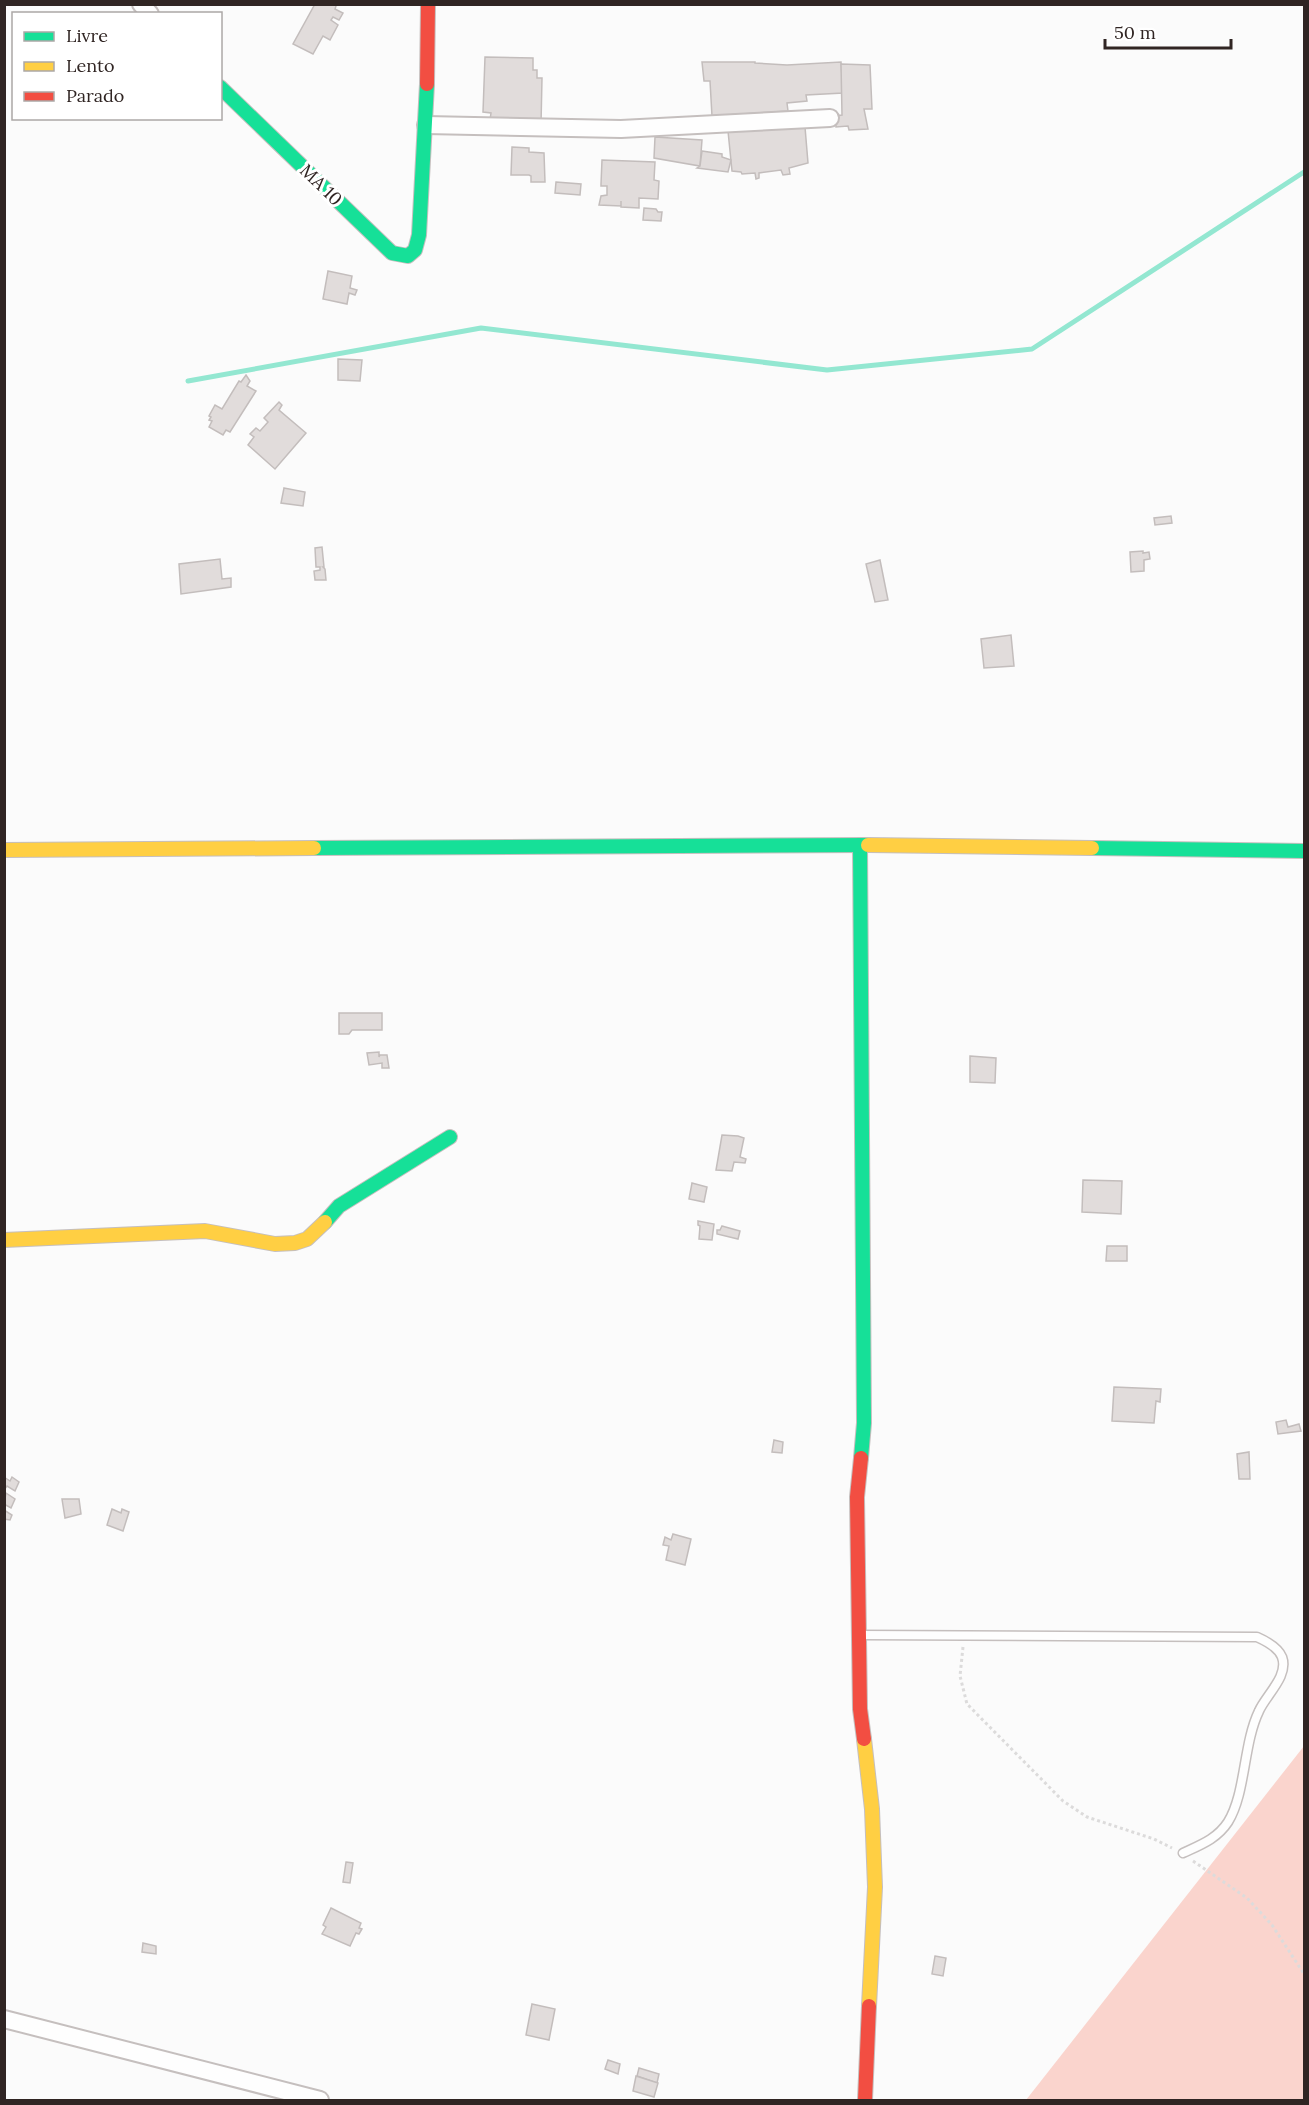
<svg xmlns="http://www.w3.org/2000/svg" width="1309" height="2105" viewBox="0 0 1309 2105" font-family="Lora,serif">
<rect width="100%" height="100%" fill="#fbfbfb"/>
<!-- green -->
<path fill="#fad4cd" d="M1304,1746V2100H1026Z"/>
<g fill="none" stroke-linecap="round" stroke-linejoin="round">
<!-- stream -->
<path stroke="#93e7d1" stroke-width="5" d="M188,381L481,328L827,370L1032,349L1304,172"/>
</g>
<!-- building -->
<g fill="#e1dcdb" stroke="#c3bdbc" stroke-width="1.5">
<path d="M315,4H333L336,6L335,9L343,13L339,20L333,17L331,20L338,25L330,40L323,36L313,54L293,44Z"/>
<path d="M485,57L533,58V70H537V78H542L541,125L490,120L491,113L483,112Z"/>
<path d="M702,62H755V63L787,65L841,62L843,93L806,95L807,101L787,103L788,111L712,116L710,81H704Z"/>
<path d="M841,64L870,65L872,109H864L868,129L849,130L848,126L836,127L835,116L842,115Z"/>
<path d="M805,127L808,163L789,168L790,174L783,175L781,170L759,173V178L756,179L755,173L742,174L741,172L732,171L728,131Z"/>
<path d="M655,137L702,140L700,166L654,158Z"/>
<path d="M512,147L529,148V152L544,153L545,182H531V176L529,175H511Z"/>
<path d="M702,151L722,154V157L731,160L728,172L697,168L700,166Z"/>
<path d="M602,160L655,162L654,180L659,181L658,199L639,198V208L621,207V201V206L599,205L601,196L607,195V186H601V184Z"/>
<path d="M556,182L581,184L580,195L555,193Z"/>
<path d="M644,208L656,209L658,212H662L661,221L643,220Z"/>
<path d="M328,271L352,276L350,288L357,290L355,295L349,293L347,304L323,299Z"/>
<path d="M338,359L362,360L360,381L338,380Z"/>
<path d="M246,375L250,381L247,386L256,391L230,432L226,430L223,435L209,427L212,421L209,420L211,417L209,416L215,405L222,409L239,381L241,382Z"/>
<path d="M279,402L282,405L279,410L306,433L275,469L248,445L254,437L250,434L256,428L260,431L268,422L264,418Z"/>
<path d="M284,488L305,492L303,506L281,503Z"/>
<path d="M1171,516L1172,523L1155,525L1154,518Z"/>
<path d="M322,547L324,567H323L325,569L326,580H315L314,571L320,570V567H316L315,548Z"/>
<path d="M1143,551V553L1149,552L1150,559L1144,560V571L1131,572L1130,552Z"/>
<path d="M220,559L222,579L231,578V587L181,594L179,564Z"/>
<path d="M880,560L888,600L875,602L866,564Z"/>
<path d="M1011,635L1014,666L984,668L981,639Z"/>
<path d="M339,1013H382V1030H352L349,1034H339Z"/>
<path d="M379,1052V1057L380,1055H387L389,1068H382V1063L369,1065L367,1053Z"/>
<path d="M970,1056L996,1058L995,1083L970,1082Z"/>
<path d="M722,1135L738,1136L744,1138L740,1157L746,1159L745,1163L734,1162L732,1171L716,1170Z"/>
<path d="M1083,1180L1122,1181L1121,1214L1082,1212Z"/>
<path d="M692,1183L707,1187L704,1202L689,1199Z"/>
<path d="M698,1221L714,1224L712,1240L699,1239L700,1226L698,1225Z"/>
<path d="M722,1226L740,1231L738,1239L717,1234V1230H720Z"/>
<path d="M1107,1246H1127V1261H1106Z"/>
<path d="M1114,1387L1161,1389L1160,1402L1156,1401L1154,1423L1112,1421Z"/>
<path d="M1286,1420L1288,1427L1299,1424L1301,1431L1278,1434L1276,1422Z"/>
<path d="M774,1440L783,1442L782,1453L772,1452Z"/>
<path d="M1249,1452L1250,1479H1239L1237,1454Z"/>
<path d="M4,1477L10,1481L12,1477L19,1482L15,1491L7,1486L4,1490Z"/>
<path d="M6,1493L15,1499L11,1508L4,1504Z"/>
<path d="M62,1499H79L81,1514L65,1518Z"/>
<path d="M112,1509L121,1513L122,1509L129,1512L123,1531L107,1525Z"/>
<path d="M4,1510L12,1515L10,1520L4,1519Z"/>
<path d="M673,1534L691,1539L685,1565L666,1560L669,1546L663,1545L665,1537L671,1540Z"/>
<path d="M346,1862L353,1863L350,1883L343,1882Z"/>
<path d="M331,1908L361,1923L359,1928L362,1929L359,1934L356,1933L350,1946L322,1934L326,1927L323,1925Z"/>
<path d="M143,1943L156,1946V1954L142,1952Z"/>
<path d="M935,1956L946,1958L943,1976L932,1974Z"/>
<path d="M532,2004L555,2009L549,2040L526,2035Z"/>
<path d="M608,2060L620,2064L618,2074L605,2069Z"/>
<path d="M639,2068L659,2074L657,2083L637,2076Z"/>
<path d="M636,2076L658,2083L654,2097L633,2091Z"/>
</g>
<g fill="none" stroke-linecap="round" stroke-linejoin="round">
<defs>
<path id="lane" d="M860,1635L1257,1637C1266,1641 1278,1647 1282,1657C1289,1676 1266,1695 1259,1711C1243,1744 1246,1793 1228,1822C1217,1839 1200,1845 1183,1853"/>
<g id="street">
<path d="M141,4L150,14"/>
<path d="M426,125L621,129L830,118"/>
<path d="M4,2019L320,2100"/>
</g>
<g id="fast">
<path d="M220,87L392,253L408,256L415,250L419,235L427,84"/>
<path d="M860,845L864,1423L861,1458"/>
<path d="M314,848L868,845"/>
<path d="M1092,848L1304,851"/>
<path d="M325,1222L339,1206L450,1137"/>
</g>
<g id="slow">
<path d="M868,845L1092,848"/>
<path d="M4,850L314,848"/>
<path d="M4,1240L205,1231L275,1244L295,1243L307,1239L325,1222"/>
<path d="M864,1739L872,1809L875,1887L869,2006"/>
</g>
<g id="jam">
<path d="M427,84L428,4"/>
<path d="M861,1458L857,1497L860,1709L864,1739"/>
<path d="M865,2100L869,2006"/>
</g>
</defs>
<!-- lane casing -->
<use href="#lane" stroke="#c5bfbe" stroke-width="11"/>
<!-- street casing -->
<use href="#street" stroke="#c5bfbe" stroke-width="20"/>
<!-- fast casing -->
<use href="#fast" stroke="#c5bfbe" stroke-width="16"/>
<!-- slow casing -->
<use href="#slow" stroke="#c5bfbe" stroke-width="16"/>
<!-- jam casing -->
<use href="#jam" stroke="#c5bfbe" stroke-width="16"/>
<!-- path -->
<g stroke="#dcdbdb" stroke-width="3" stroke-dasharray="3 3" stroke-linecap="butt">
<path d="M963,1647L960,1676L967,1704L1063,1801L1087,1817L1154,1839L1172,1848"/>
<path d="M1193,1861L1247,1898L1272,1925L1304,1974"/>
</g>
<!-- lane -->
<use href="#lane" stroke="#fefefe" stroke-width="8"/>
<!-- street -->
<use href="#street" stroke="#fefefe" stroke-width="16"/>
<!-- fast -->
<use href="#fast" stroke="#16e098" stroke-width="14"/>
<!-- slow -->
<use href="#slow" stroke="#ffcf43" stroke-width="14"/>
<!-- jam -->
<use href="#jam" stroke="#f24e42" stroke-width="14"/>
</g>
<g text-anchor="middle" stroke-width="6" stroke-linejoin="round" paint-order="stroke">
<!-- street labels -->
<g font-size="18" fill="#302523" stroke="#fff">
<text transform="translate(321 185) rotate(44)" y="6">MA 10</text>
</g>
</g>
<!-- border -->
<rect width="1309" height="2105" fill="none" stroke="#302523" stroke-width="12"/>
<!-- legend -->
<rect x="12" y="12" width="210" height="108" fill="#ffffff" stroke="#aca8a7" stroke-width="1.5"/>
<rect x="24" y="32" width="30" height="9" fill="#16e098" stroke="#aca8a7" stroke-width="1.5"/>
<text x="66" y="42" font-size="18" fill="#302523">Livre</text>
<rect x="24" y="62" width="30" height="9" fill="#ffcf43" stroke="#aca8a7" stroke-width="1.5"/>
<text x="66" y="72" font-size="18" fill="#302523">Lento</text>
<rect x="24" y="92" width="30" height="9" fill="#f24e42" stroke="#aca8a7" stroke-width="1.5"/>
<text x="66" y="102" font-size="18" fill="#302523">Parado</text>
<!-- scale -->
<path d="M1105 39v9h126v-9" fill="none" stroke="#302523" stroke-width="3"/>
<text x="1114" y="39" font-size="18" fill="#302523" stroke="#ffffff" stroke-width="4.5" paint-order="stroke">50 m</text>
</svg>
